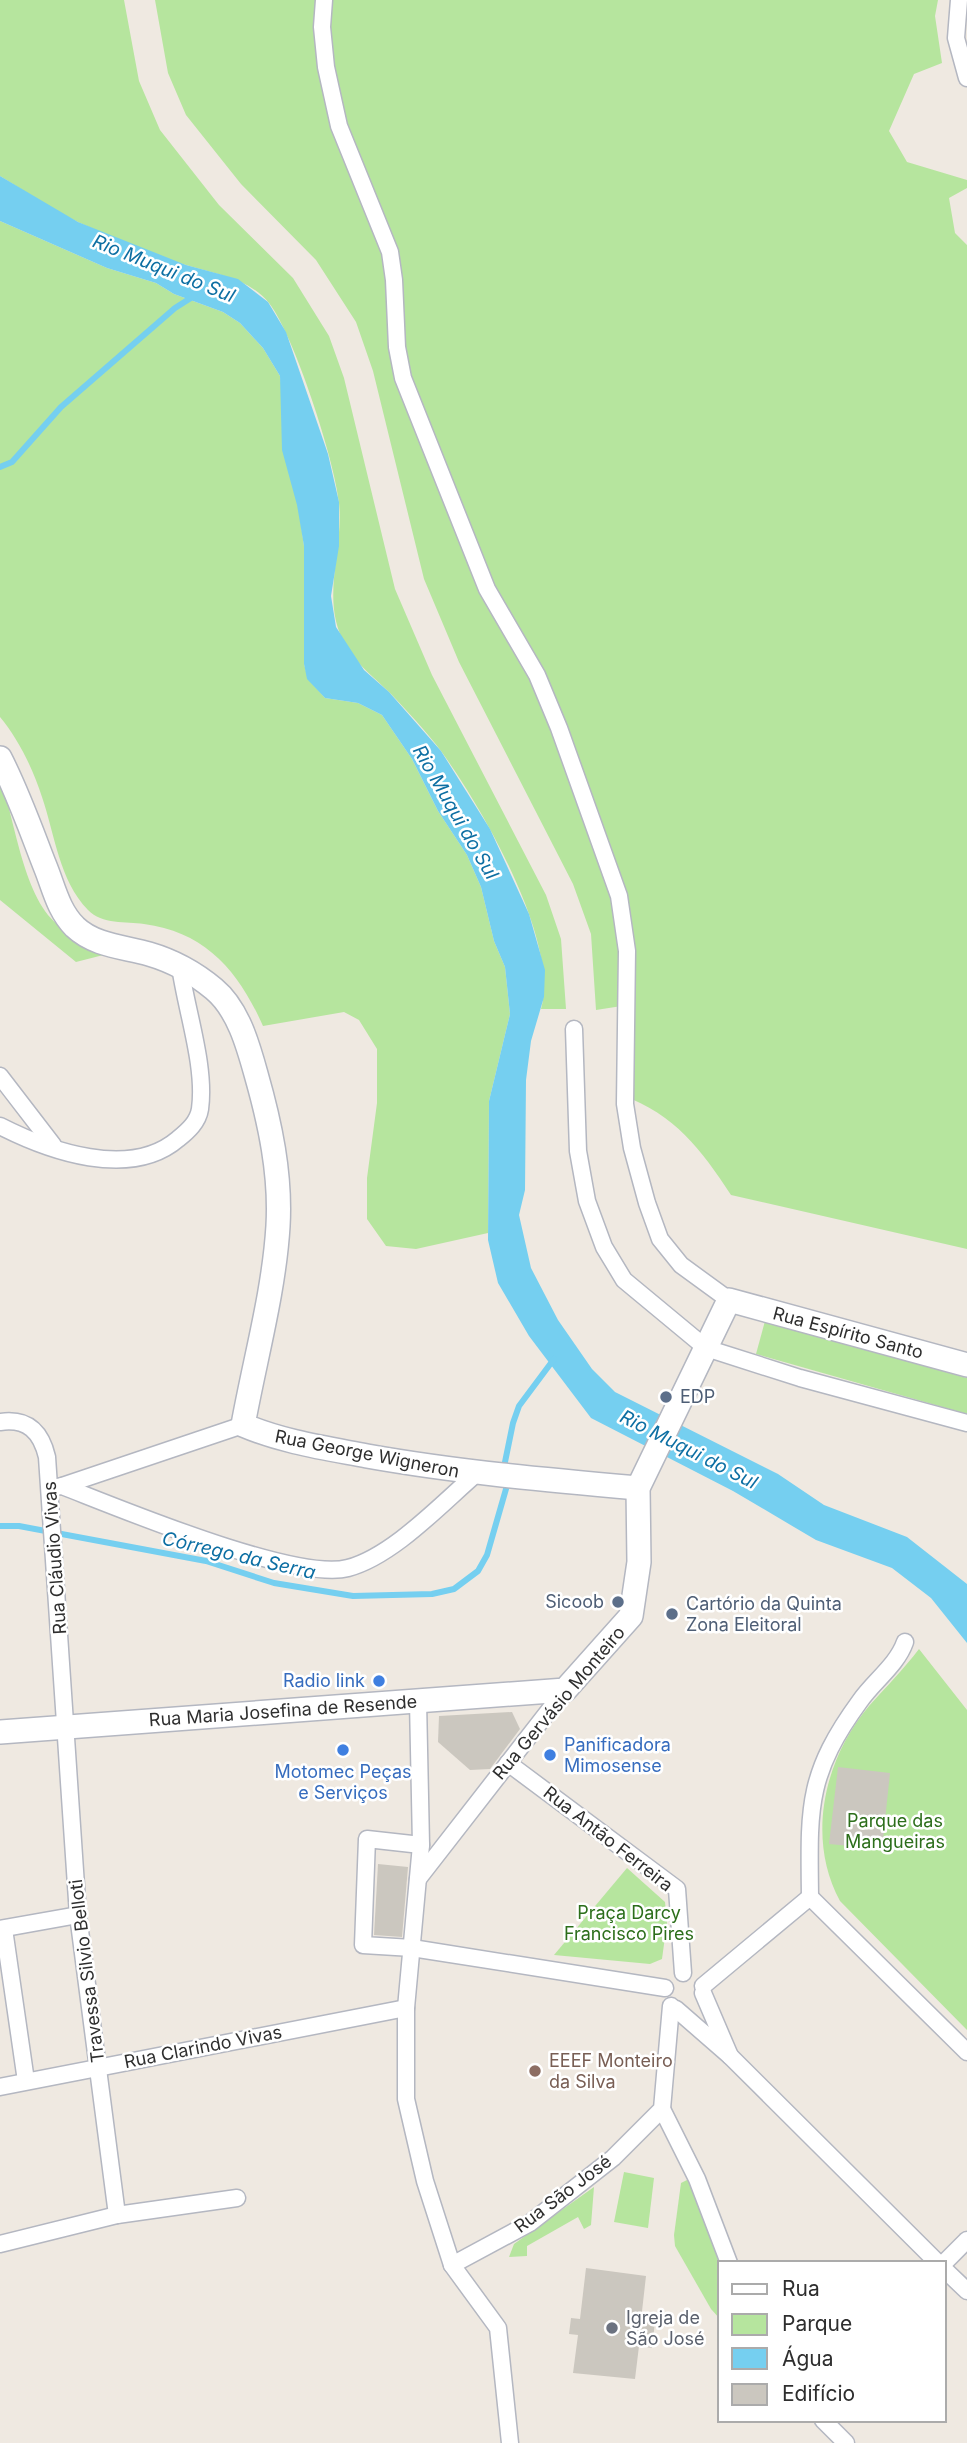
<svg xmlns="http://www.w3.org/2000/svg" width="967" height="2443" viewBox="0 0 967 2443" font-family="Inter,sans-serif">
<rect width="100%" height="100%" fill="#efe9e1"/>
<!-- green -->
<g fill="#b6e59e">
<path d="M0,0H124L139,81L160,130L219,205L293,278L329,336L344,378L395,589L432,675L546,895L561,939L566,1009H541C560,941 481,806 441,751C426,731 408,712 391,694C375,678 358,666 346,646C319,600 344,552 339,503C335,461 294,335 269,303C249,278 215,274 186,265C151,254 114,238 80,223C53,210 26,192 0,176Z"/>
<path d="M155,0H938L935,16L942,63L914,74L889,131L907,162L967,180V188L949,198L955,233L967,245V1249L731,1195C701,1149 675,1115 622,1095L628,1005L596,1010L591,934L573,884L459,662L424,579L373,371L356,322L316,260L241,184L186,115L168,73Z"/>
<path d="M0,221L107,268L156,283L174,294L223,312L240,323L263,348L280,376L304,546V664L308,679L325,698L358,703L382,715L412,759L438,811L467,855L481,887L494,941L505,967L510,1014L489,1101L488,1233L416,1249L386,1246L367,1219V1178L377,1103V1049L359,1020L344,1012L263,1026C239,972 206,932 144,924C126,921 102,925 88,910C59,880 55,835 42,797C33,769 19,740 0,717Z"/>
<path d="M0,779C16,821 23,901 61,927C76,938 97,944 115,952L76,962L0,900Z"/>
<path d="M765,1321L967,1378V1414L756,1354Z"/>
<path d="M919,1649L967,1710V2030L840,1901C806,1838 824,1759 869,1706C886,1687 903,1670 919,1649Z"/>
<path d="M627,1868L665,1902L667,1922L662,1959L650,1964L554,1955Z"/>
<path d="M624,2172L654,2178L648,2228L614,2222Z"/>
<path d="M689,2179L722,2263L720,2319L711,2309L675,2246L674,2235L681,2183Z"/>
<path d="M594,2187L591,2225L584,2229L578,2217L527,2246V2256L509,2257L514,2244Z"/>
</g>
<!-- water -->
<path fill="#75cff0" d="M0,176L78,222L186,265L238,279L268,302L286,332L328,454L339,502V546L331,596L336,627L364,670L389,692L441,751L490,829L529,914L545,970L544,997L531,1041L526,1080L525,1190L519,1215L531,1268L558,1320L592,1369L615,1392L778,1474L824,1505L907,1537L967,1584V1643L931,1598L892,1568L816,1540L733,1491L591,1418L529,1336L498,1283L488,1240L489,1101L510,1014L505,967L494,941L481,887L467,855L438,811L412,759L382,715L358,703L325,698L307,679L304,664V546L297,505L282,450L280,376L263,348L240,323L223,312L174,294L156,283L107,268L0,221Z"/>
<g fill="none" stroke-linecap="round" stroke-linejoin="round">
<!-- stream -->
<g stroke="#75cff0" stroke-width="6">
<path d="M0,467L12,462L61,407L175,308L194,296"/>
<path d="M0,1526H19L206,1561L274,1583L353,1596L432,1594L454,1589L478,1571L487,1555L506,1489L505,1462L513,1423L519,1406L554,1359"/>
</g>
</g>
<!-- building -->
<g fill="#cbc7bf">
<path d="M512,1712L520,1729L490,1769L470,1770L438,1742L439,1716Z"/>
<path d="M838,1767L890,1773L882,1849L829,1844Z"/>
<path d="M378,1864L408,1867L402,1937L374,1935Z"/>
<path d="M586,2268L646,2276L641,2320L655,2322L652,2348L639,2346L635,2379L573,2373L578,2335L569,2334L571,2318L580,2319Z"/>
</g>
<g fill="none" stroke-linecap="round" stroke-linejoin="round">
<defs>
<g id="minor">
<path d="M324,0L322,27L326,67L339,126L390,252L394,280L397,347L403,378L487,589L537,675L559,728L619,896L627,951L625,1104L632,1148L647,1203L660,1239L681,1265L729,1300"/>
<path d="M959,0L956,38L967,78"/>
<path d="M574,1029L578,1151L587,1201L604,1247L624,1280L706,1348L800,1378L967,1423"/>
<path d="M0,1076L53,1145"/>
<path d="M0,1126C49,1151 130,1180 178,1139C188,1131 198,1122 200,1109C206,1066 186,1010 180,966"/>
<path d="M0,1422C28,1418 41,1432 47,1457L78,1915L117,2215"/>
<path d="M62,1486L243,1425"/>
<path d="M51,1488L62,1486C119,1508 295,1582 348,1568C393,1556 441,1504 476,1474"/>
<path d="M418,1701L421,1845L406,2008V2099L425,2181L452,2265L498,2328L510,2443"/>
<path d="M508,1763L677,1889L683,1973"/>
<path d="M421,1845L367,1839L363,1945L412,1948L665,1988"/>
<path d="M418,1879L565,1690"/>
<path d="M810,1897C809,1808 806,1775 860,1701C874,1681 897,1665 905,1642"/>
<path d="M0,1929L78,1915"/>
<path d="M4,1929L26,2081"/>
<path d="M703,1986L810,1897L967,2052"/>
<path d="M676,2009L730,2056L703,1993"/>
<path d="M730,2056L938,2263"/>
<path d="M0,2087L406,2008"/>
<path d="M662,2109L697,2179L729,2263"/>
<path d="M0,2244L117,2215L237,2198"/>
<path d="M944,2263L967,2240"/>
<path d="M452,2265L530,2223L613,2158L662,2109L671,2006"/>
<path d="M944,2269L967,2291"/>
<path d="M823,2420L846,2443"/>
</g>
<g id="secondary">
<path d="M0,758C18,793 31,830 45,866C54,888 58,910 75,927C95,946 125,947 149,954C173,961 196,974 214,989C238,1009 248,1045 256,1074C270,1123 281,1174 278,1226C274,1292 255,1359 243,1425C283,1442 325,1448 367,1456C457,1472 547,1480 638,1488"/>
<path d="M0,1732L565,1690L631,1616L639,1562L638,1488L729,1300L967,1365"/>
</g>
</defs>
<!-- minor casing -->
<use href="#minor" stroke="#b4b7c1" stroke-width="19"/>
<!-- secondary casing -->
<use href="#secondary" stroke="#b4b7c1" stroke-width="26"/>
<!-- minor -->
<use href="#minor" stroke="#fff" stroke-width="16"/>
<!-- secondary -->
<use href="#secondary" stroke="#fff" stroke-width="23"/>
</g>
<!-- markers -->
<g fill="#5c6f8a" stroke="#fff" stroke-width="2.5">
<circle cx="666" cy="1397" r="7"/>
<circle cx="618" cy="1602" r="7"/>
<circle cx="672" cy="1614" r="7"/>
</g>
<g fill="#3f7fe0" stroke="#fff" stroke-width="2.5">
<circle cx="379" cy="1681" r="7"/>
<circle cx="343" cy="1750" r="7"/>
<circle cx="550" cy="1755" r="7"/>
</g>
<circle fill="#8d6e63" stroke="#fff" stroke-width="2.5" cx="535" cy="2071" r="7"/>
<circle fill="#6b7280" stroke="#fff" stroke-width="2.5" cx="612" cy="2328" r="7"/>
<g text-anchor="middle" stroke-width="5" stroke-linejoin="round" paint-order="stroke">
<!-- street labels -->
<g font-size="18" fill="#2e2e2e" stroke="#fff">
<text transform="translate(848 1333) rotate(15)" y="6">Rua Espírito Santo</text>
<text transform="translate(367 1454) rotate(11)" y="6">Rua George Wigneron</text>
<text transform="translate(55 1558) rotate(-94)" y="6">Rua Cláudio Vivas</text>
<text transform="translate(559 1703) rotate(-50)" y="6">Rua Gervásio Monteiro</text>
<text transform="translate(283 1711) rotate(-4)" y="6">Rua Maria Josefina de Resende</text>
<text transform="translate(608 1839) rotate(38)" y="6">Rua Antão Ferreira</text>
<text transform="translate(87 1971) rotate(-97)" y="6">Travessa Silvio Belloti</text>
<text transform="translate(203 2047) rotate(-11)" y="6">Rua Clarindo Vivas</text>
<text transform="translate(563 2194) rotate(-37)" y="6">Rua São José</text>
</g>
<!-- service labels -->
<g font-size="18" fill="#4e5e75" stroke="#fff" text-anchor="start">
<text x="680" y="1403">EDP</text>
<text x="604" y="1608" text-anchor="end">Sicoob</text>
<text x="686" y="1610">Cartório da Quinta<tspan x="686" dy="21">Zona Eleitoral</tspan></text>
</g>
<!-- shop labels -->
<g font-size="18" fill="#366cbe" stroke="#fff" text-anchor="end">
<text x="365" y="1687">Radio link</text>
<text x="564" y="1751" text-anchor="start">Panificadora<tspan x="564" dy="21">Mimosense</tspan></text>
<text x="343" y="1778" text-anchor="middle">Motomec Peças<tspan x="343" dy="21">e Serviços</tspan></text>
</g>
<!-- park labels -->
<g font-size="18" fill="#2c6e1b" stroke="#fff">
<text x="895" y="1827">Parque das<tspan x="895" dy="21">Mangueiras</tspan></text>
<text x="629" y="1919">Praça Darcy<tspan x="629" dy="21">Francisco Pires</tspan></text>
</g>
<!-- education labels -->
<g font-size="18" fill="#785e54" stroke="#fff" text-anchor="start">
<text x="549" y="2067">EEEF Monteiro<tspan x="549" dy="21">da Silva</tspan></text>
</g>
<!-- worship labels -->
<g font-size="18" fill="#5b616d" stroke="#fff" text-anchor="start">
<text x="626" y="2324">Igreja de<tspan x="626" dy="21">São José</tspan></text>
</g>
<!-- water labels -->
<g font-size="19" font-style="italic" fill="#0d6fa3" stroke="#fff">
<text transform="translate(164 268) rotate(22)" y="7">Rio Muqui do Sul</text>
<text transform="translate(456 812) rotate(60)" y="7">Rio Muqui do Sul</text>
<text transform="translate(689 1449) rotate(27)" y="7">Rio Muqui do Sul</text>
<text transform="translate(239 1555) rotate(13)" y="7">Córrego da Serra</text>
</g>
</g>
<!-- legend -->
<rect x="718" y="2261" width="228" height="161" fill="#ffffff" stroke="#ababab" stroke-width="2"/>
<rect x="732" y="2284" width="35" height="10" fill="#ffffff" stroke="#ababab" stroke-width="2"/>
<text x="782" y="2296" font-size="21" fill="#2e2e2e">Rua</text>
<rect x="732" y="2314" width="35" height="21" fill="#b6e59e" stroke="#ababab" stroke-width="2"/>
<text x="782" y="2331" font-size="21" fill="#2e2e2e">Parque</text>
<rect x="732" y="2348" width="35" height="21" fill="#75cff0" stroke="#ababab" stroke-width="2"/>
<text x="782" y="2366" font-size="21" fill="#2e2e2e">Água</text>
<rect x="732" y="2384" width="35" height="21" fill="#cbc7bf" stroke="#ababab" stroke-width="2"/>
<text x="782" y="2401" font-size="21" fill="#2e2e2e">Edifício</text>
</svg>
